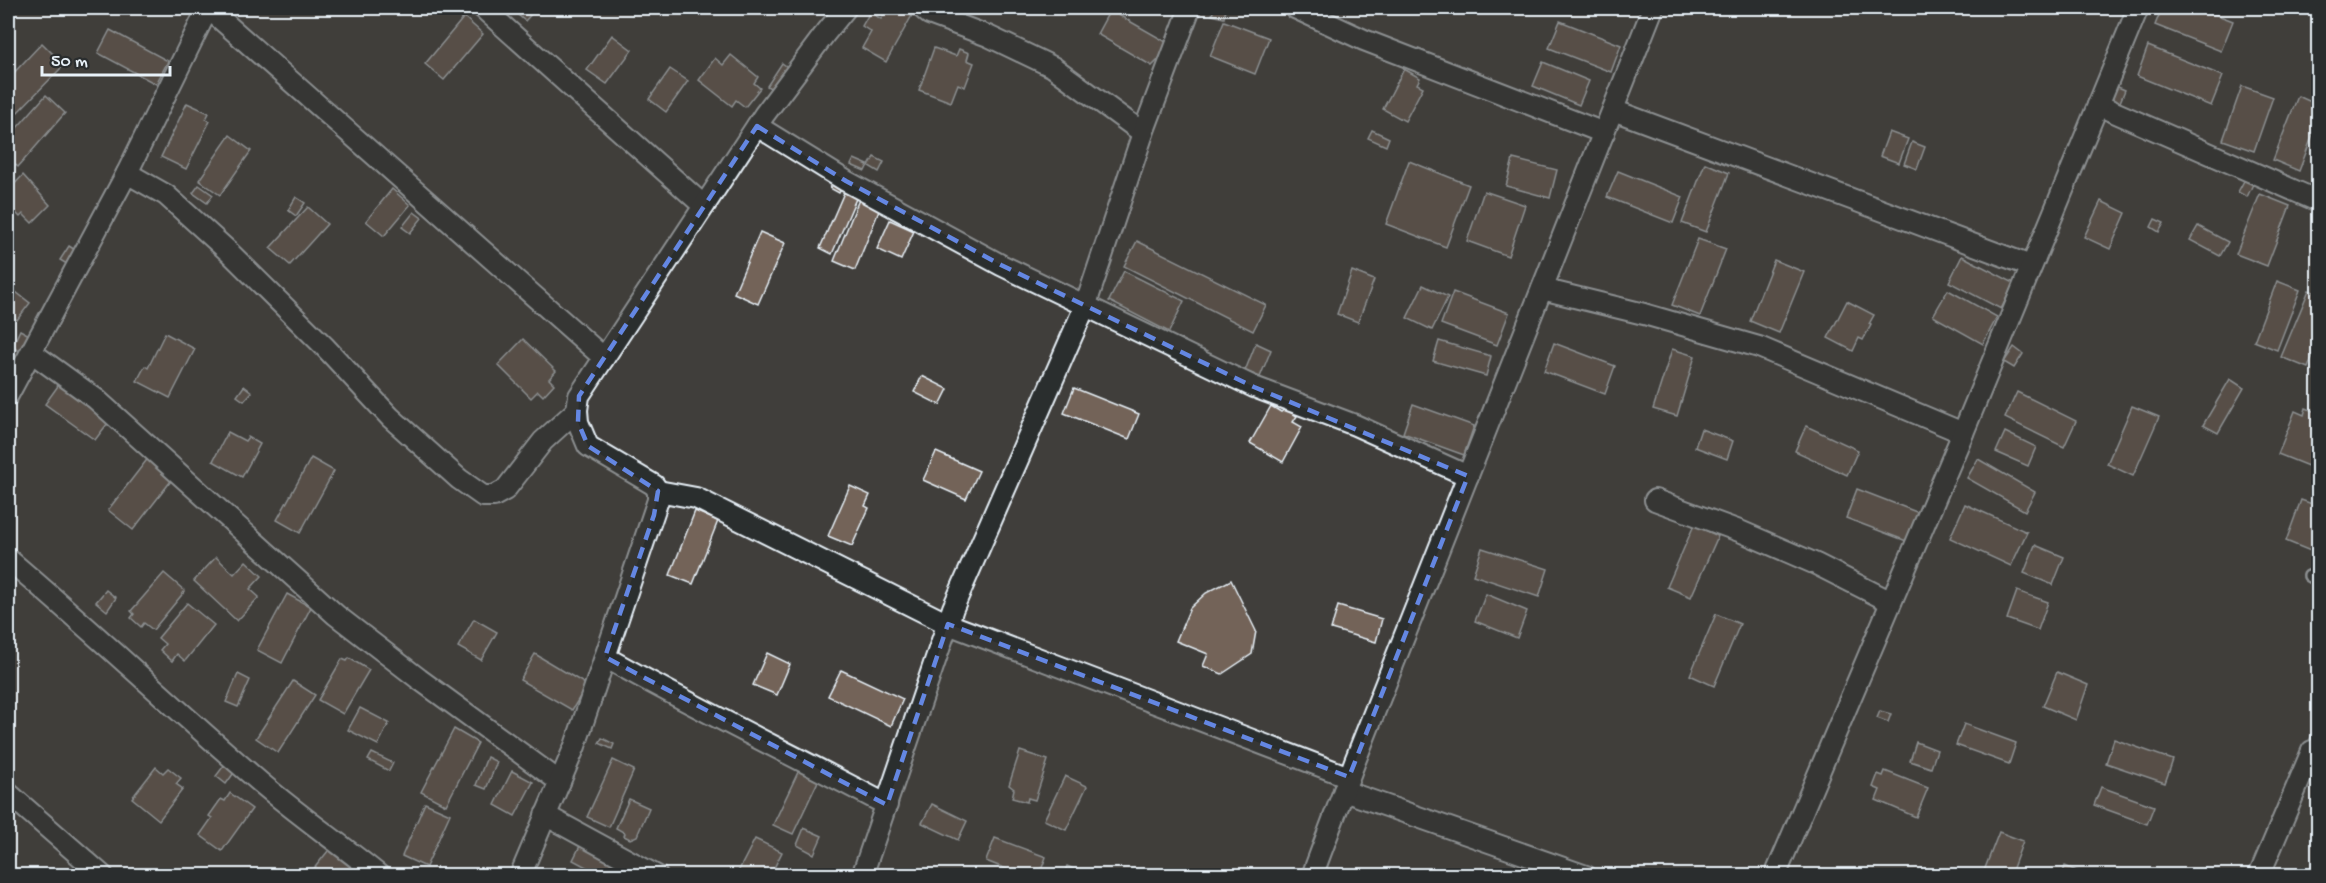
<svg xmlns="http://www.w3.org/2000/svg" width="2326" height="883" viewBox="0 0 2326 883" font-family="'Gochi Hand',sans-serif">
<rect width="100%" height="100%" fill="#403e3b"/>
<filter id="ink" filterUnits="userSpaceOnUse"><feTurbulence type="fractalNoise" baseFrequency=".0167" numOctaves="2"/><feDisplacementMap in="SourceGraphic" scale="12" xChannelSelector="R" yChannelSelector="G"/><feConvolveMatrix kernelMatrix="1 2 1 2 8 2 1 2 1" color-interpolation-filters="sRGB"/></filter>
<g filter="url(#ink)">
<!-- building -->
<g fill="#736459" stroke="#e8f1f8" stroke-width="1.5">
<path d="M510,8H531L534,11L525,21Z"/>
<path d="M888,8H910L915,10L886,62L862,48L871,32L862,26L870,12L881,19Z"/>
<path d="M1214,8H1226L1224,18L1212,15Z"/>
<path d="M2162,8H2199L2233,21L2221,51L2155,25Z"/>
<path d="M1110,10L1168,43L1158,60L1152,66L1097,34Z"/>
<path d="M464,17L483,34L444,80L425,64Z"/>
<path d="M1224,21L1269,38L1255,74L1210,56Z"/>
<path d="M1560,21L1621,45L1611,72L1549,48Z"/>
<path d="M110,30L168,61L156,84L98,53Z"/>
<path d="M612,35L632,50L607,84L587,70Z"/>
<path d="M42,43L64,65L12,118L8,114V79Z"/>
<path d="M2148,46L2223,76L2211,106L2137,76Z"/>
<path d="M934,48L956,56L959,49L969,53L967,60L974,63L965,87L958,84L951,102L919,90Z"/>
<path d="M731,55L758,77L754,83L760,88L745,107L736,100L732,106L699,80L715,58L723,65Z"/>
<path d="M1543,62L1589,81L1579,105L1533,86Z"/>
<path d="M782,63L790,69L775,91L767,86Z"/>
<path d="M670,69L688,81L666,112L649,99Z"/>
<path d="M1404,69L1420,78L1417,84L1423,87L1405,121L1383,109Z"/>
<path d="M2113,85L2125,90L2118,107L2106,103Z"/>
<path d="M2242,86L2273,97L2254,151L2223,140Z"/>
<path d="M46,95L65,113L18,167L8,158V138Z"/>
<path d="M2298,96L2318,105V121L2299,171L2273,160Z"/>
<path d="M187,103L209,113L206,119L210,121L186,169L161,157Z"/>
<path d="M1372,130L1389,138L1386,146L1368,138Z"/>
<path d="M1889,132L1908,139L1899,163L1880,156Z"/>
<path d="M230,135L251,151L220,195L199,180Z"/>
<path d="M1912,142L1925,147L1917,169L1904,164Z"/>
<path d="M874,157L884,162L879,172L869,166Z"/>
<path d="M854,159L868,165L865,171L851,165Z"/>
<path d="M1513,159L1557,170L1550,198L1506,186Z"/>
<path d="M1409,161L1469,185L1446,247L1386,224Z"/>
<path d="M1705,163L1729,173L1706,232L1682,223Z"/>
<path d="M1618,171L1683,197L1673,223L1607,197Z"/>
<path d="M23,175L50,205L32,223L23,214L20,217L8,205L11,202L8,199V191Z"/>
<path d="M2245,179L2253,184L2247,197L2238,192Z"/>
<path d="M834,181L843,186L839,193L830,188Z"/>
<path d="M199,185L213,195L207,203L193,193Z"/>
<path d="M846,188L858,194L832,254L820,248Z"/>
<path d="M392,189L410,205L384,236L366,221Z"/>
<path d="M1484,191L1525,205L1508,256L1467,241Z"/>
<path d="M2260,194L2290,206L2267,266L2236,254Z"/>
<path d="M296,197L305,203L296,216L288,210Z"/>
<path d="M860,197L881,206L855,270L834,261Z"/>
<path d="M2101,201L2126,213L2110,249L2084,237Z"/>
<path d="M308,207L327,224L290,265L270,248Z"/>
<path d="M414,212L422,218L410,233L402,227Z"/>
<path d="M2155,219L2164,223L2159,232L2151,227Z"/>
<path d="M890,220L914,231L901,260L877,249Z"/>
<path d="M2198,226L2228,242L2220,256L2190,240Z"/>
<path d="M760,232L785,243L758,304L734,293Z"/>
<path d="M1698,239L1726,249L1700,316L1672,305Z"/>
<path d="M1137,241L1266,305L1253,331L1124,266Z"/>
<path d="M69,246L80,253L72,267L60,260Z"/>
<path d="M1962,256L2014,283L2001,309L1949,282Z"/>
<path d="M1774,260L1804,272L1779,333L1750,321Z"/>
<path d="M1124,271L1184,301L1169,332L1109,301Z"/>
<path d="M1352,271L1374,280L1358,322L1337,314Z"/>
<path d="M2277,281L2300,290L2277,350L2254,341Z"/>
<path d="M1423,285L1448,297L1432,330L1407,318Z"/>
<path d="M12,289L30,303L17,320L8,313V295Z"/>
<path d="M1948,290L1997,317L1983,344L1933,316Z"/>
<path d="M2309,290L2318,294V342L2308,368L2281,357Z"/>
<path d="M1453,292L1509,313L1497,345L1441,324Z"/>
<path d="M1847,301L1874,315L1869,324L1871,325L1863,340L1859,338L1853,351L1828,338Z"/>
<path d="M20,330L33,337L25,354L12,347Z"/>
<path d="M165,333L195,349L170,398L137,381L145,366L148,368Z"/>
<path d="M523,339L556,371L549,379L554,384L543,396L538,391L531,398L498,365Z"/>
<path d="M1439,341L1491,356L1486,376L1433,361Z"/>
<path d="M1256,343L1271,350L1260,377L1245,371Z"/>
<path d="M1554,343L1615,366L1605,394L1544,371Z"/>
<path d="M2014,347L2023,354L2014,368L2004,362Z"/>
<path d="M1672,349L1695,356L1677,416L1653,409Z"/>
<path d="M922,376L948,389L940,405L914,392Z"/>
<path d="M2230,379L2244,388L2218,433L2203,425Z"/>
<path d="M60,383L111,419L95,440L45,404Z"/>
<path d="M244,386L252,392L244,401L237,396Z"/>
<path d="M1074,388L1139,414L1129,439L1064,413Z"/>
<path d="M2017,392L2076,421L2064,447L2005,418Z"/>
<path d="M1413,404L1474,426L1464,455L1403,433Z"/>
<path d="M1271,406L1281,412L1285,409L1297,416L1293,422L1302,427L1283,462L1250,443Z"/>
<path d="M2132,406L2159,417L2133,476L2107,464Z"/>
<path d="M2306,408L2318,413L2316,422L2318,423V439L2308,466L2278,454L2295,411L2304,415Z"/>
<path d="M1806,426L1858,450L1847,475L1795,451Z"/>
<path d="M1701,429L1733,441L1727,459L1695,447Z"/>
<path d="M228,432L245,441L248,437L260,444L242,477L213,461Z"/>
<path d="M2005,432L2036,447L2028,466L1996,452Z"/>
<path d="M936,452L979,471L966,499L923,480Z"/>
<path d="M149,457L174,477L133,530L108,510Z"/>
<path d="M311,458L334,471L300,533L277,520Z"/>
<path d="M1978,459L2035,492L2025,511L1967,478Z"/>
<path d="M850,486L870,495L865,506L869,508L852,546L828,536Z"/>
<path d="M1857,489L1919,513L1909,542L1846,518Z"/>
<path d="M2301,500L2318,506V537L2313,552L2286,541Z"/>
<path d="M1965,504L2027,532L2011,566L1950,538Z"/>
<path d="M695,511L718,521L693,584L670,575Z"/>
<path d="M1694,525L1718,536L1691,597L1667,587Z"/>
<path d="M2035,545L2064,557L2053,585L2024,573Z"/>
<path d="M1482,548L1548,569L1539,597L1473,575Z"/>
<path d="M216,557L234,574L246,561L262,576L250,589L259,597L237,621L194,581Z"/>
<path d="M164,573L185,591L153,630L144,623L141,627L131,618L134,614L131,611Z"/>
<path d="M1231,580L1256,631L1252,654L1222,674L1203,666L1208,654L1176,641L1190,608L1206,593Z"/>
<path d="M106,590L116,598L107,611L96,602Z"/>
<path d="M2017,591L2048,602L2038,630L2007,619Z"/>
<path d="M287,594L311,607L282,663L257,650Z"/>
<path d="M1486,594L1527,611L1517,638L1475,621Z"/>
<path d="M187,603L214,625L185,661L177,654L172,661L160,650L165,644L158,638Z"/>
<path d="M1338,606L1382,619L1376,642L1331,629Z"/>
<path d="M1716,614L1740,624L1714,686L1690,675Z"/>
<path d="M474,619L497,632L481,660L458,647Z"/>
<path d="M767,653L790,664L777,695L753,685Z"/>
<path d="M535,654L587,685L572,710L520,680Z"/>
<path d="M349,658L369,670L343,714L318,700L342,659L347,661Z"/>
<path d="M841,670L903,699L891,726L828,696Z"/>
<path d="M2057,672L2088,685L2076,720L2043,706Z"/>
<path d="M238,674L250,680L238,707L226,702Z"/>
<path d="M293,681L315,695L278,753L256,738Z"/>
<path d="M360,708L389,723L378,745L348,730Z"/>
<path d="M1880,711L1891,714L1888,722L1877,718Z"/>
<path d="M1964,724L2016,743L2009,764L1956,745Z"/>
<path d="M454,729L478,743L446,805L421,792Z"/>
<path d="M602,738L614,744L612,749L599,743Z"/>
<path d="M2114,739L2173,760L2165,783L2106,763Z"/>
<path d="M1916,742L1937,750L1931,768L1910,761Z"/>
<path d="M1020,751L1048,760L1035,800L1028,798L1027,802L1012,798L1014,789L1009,785Z"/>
<path d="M372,753L393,763L389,771L368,760Z"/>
<path d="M487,757L497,762L486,789L476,785Z"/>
<path d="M229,759L238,767L226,784L216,776Z"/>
<path d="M613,760L634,770L609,827L587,817Z"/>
<path d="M156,767L163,773L168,768L181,778L176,784L183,789L159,820L132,798Z"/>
<path d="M800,768L820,777L793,834L773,825Z"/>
<path d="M512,771L533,782L515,816L495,805Z"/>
<path d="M1885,771L1928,788L1916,817L1876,800L1880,790L1873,787L1878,774L1883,776Z"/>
<path d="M1065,776L1087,786L1066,830L1044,820Z"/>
<path d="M2101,787L2154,806L2147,824L2094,805Z"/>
<path d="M230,793L252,809L222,851L200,835L212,818L209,816L221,799L225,801Z"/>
<path d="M629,799L649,808L637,836L630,839L624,836L625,833L616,828Z"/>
<path d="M425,803L450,814L426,867L402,856Z"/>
<path d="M932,804L967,821L958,840L922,823Z"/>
<path d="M804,828L822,836L814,854L797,845Z"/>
<path d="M1999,832L2023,841L2010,876H1982Z"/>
<path d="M995,838L1046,857L1039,876H1024L986,861Z"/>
<path d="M755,839L782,852L770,876H745L738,872Z"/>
<path d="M581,844L618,863L612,876H603L573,860Z"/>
<path d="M332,846L353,863L343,876H308Z"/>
<path d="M1067,866L1089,876H1063Z"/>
<path d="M1530,866L1547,876H1524Z"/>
<path d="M2065,866L2088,876H2062Z"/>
<path d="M895,869L914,876H893Z"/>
</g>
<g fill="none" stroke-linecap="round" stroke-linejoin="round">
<defs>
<g id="lane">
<path d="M2309,576L2318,581"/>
<path d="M2312,751L2318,736"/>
</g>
<g id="street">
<path d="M208,8L604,358"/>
<path d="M483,8L704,206"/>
<path d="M922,8L929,14L988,36L1053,67L1143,133"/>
<path d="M1295,8L1364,40L1604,133"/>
<path d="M2098,105L2318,201"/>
<path d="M1613,110L2031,266"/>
<path d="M757,126L846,181L1001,265L1254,387L1355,425L1468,476"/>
<path d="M127,173L166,195L228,251L324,346L390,417L459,479L483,496H494L505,490L543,441L577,410"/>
<path d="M1542,289L1644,314L1759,347L1963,433"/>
<path d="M31,352L96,399L336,615L419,679L560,782"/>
<path d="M8,395L127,173L208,8"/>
<path d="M658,491L696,498L948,624L1349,777"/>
<path d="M1655,500L1742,532L1816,564L1891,602"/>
<path d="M8,559C91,629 170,705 254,777C294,812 338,842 380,876"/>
<path d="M605,657C697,709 793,755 887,805"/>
<path d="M1344,791L1586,876"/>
<path d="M8,793L103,876"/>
<path d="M545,815L657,876"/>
<path d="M520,876L575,746L658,500V491L654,485L588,446L578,422L577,410L579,396L764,115L824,35L846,8"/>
<path d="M862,876L953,608L1086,304L1143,133L1190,8"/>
<path d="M1312,876L1355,761L1653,8"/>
<path d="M1775,876L1963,433L2138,8"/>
<path d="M2259,876L2312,751L2318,754"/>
</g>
</defs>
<!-- lane casing -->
<use href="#lane" stroke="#e8f1f8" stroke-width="14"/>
<!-- street casing -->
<use href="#street" stroke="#e8f1f8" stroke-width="24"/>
<!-- lane -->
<use href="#lane" stroke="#2a2d2e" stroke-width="9"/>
<!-- street -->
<use href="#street" stroke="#2a2d2e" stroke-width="20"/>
</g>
</g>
<!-- marked area -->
<path d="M0 0H2326V883H0ZM757,126L846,181L1001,265L1254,387L1468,476L1349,777L948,624L887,805L605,657L654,515L658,491L588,446L578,422L579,396Z" fill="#403e3b" fill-opacity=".55" fill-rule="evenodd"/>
<path fill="none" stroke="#6487e3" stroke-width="4.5" stroke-dasharray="12 8" stroke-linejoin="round" d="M757,126L846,181L1001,265L1254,387L1468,476L1349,777L948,624L887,805L605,657L654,515L658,491L588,446L578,422L579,396Z"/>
<!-- margin -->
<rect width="2326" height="883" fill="none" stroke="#2a2d2e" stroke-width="30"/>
<rect x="15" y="15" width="2296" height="853" fill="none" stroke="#e8f1f8" stroke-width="2" filter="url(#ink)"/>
<!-- scale -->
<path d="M42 66v9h128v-9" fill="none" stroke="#e8f1f8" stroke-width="3"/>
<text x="51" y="66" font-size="18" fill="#e8f1f8" stroke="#2a2d2e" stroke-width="4.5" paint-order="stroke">50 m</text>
</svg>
